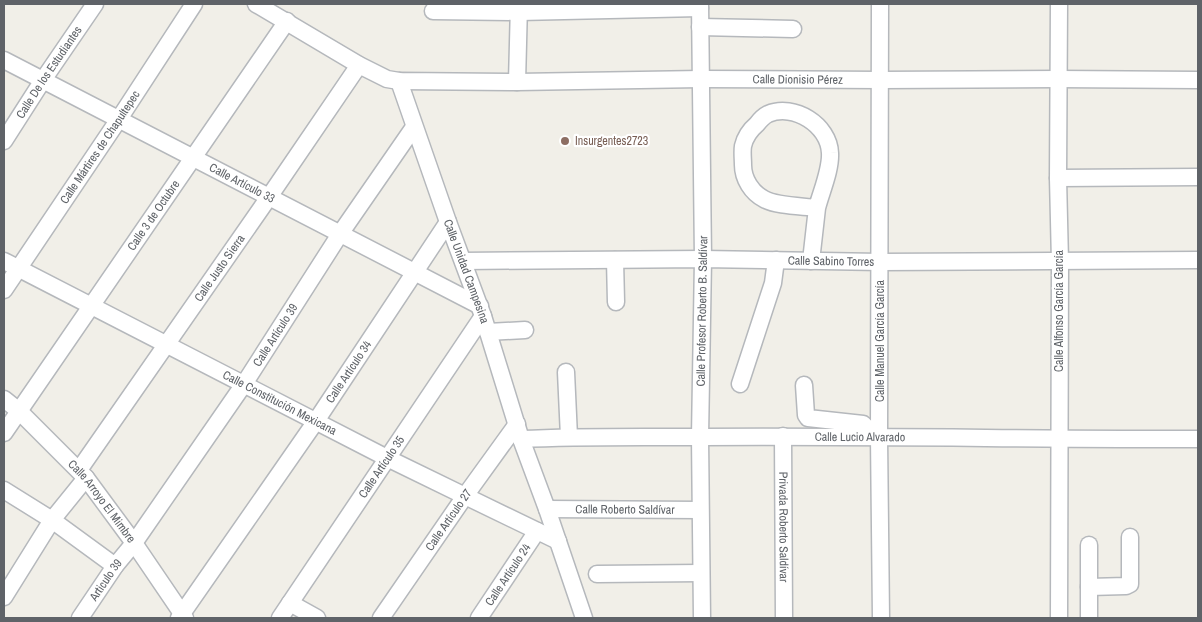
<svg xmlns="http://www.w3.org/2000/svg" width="1202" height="622" viewBox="0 0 1202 622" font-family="'Archivo Narrow',sans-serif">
<rect width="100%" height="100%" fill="#f1efe8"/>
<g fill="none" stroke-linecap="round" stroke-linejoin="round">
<defs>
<g id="minor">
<path id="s1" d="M256,4L359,65L387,79L399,81L517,82L701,79L881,80L1058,79L1198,80"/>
<path d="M700,4L703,259L700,437L702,618"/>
<path d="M880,4L879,437L881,618"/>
<path d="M1059,4L1058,178L1060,262L1059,618"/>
<path d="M433,11L519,12L700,8"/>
<path d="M700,27L793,29"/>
<path id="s2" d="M4,60L480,306"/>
<path id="s3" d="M399,81L448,222L483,316L521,439L547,509L584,618"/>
<path d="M517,82L519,4"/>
<path id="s4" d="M4,141L43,80L95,4"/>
<path d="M1058,178L1198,177"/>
<path d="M615,260L616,302"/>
<path id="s5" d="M4,261L387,458L465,496L558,541"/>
<path id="s6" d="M463,261L703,259L881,262L1198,260"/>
<path d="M811,261L817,208C802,206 776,206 764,199C752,193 743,179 743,165C743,159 742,152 743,146C745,137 750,130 757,124C760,120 764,116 768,114C794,103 829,125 830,153C831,170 821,192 817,208"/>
<path id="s7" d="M4,290L119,119L194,4"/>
<path d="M488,332L525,330"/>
<path d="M566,372L569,437"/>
<path d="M740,384L773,283L776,260"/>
<path d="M804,385L806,415L808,418L863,424L866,427L867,436"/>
<path id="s8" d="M4,399L19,411L86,478L134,543L185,618"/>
<path id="s9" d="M4,433L287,21"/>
<path id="s10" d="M783,436L784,618"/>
<path id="s11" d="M521,439C582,436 642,437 703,437C868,436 1033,439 1198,439"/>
<path id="s12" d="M79,470L269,197L359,65"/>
<path d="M4,490L52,520L115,566"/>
<path id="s13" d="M547,509L700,510"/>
<path d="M597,574L701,573"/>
<path d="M1089,587L1126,586L1130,584V537"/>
<path d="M4,597L52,520L86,478"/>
<path d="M290,603L317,618"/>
<path id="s14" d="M80,618L115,566L134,543L244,384L340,234L414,127"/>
<path id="s15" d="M179,618L316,421L448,222"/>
<path id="s16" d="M280,618L483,316"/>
<path id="s17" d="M381,618L465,496L517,424"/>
<path id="s18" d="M479,618L537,531"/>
<path d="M1089,618V545"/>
</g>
</defs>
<!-- minor casing -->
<use href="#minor" stroke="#b5b8bc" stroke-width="19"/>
<!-- minor -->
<use href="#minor" stroke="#fff" stroke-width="16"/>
</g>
<!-- markers -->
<circle fill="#8d6e63" stroke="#fff" stroke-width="2" cx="565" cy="141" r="5"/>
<g text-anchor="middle" stroke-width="4.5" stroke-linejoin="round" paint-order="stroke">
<!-- street labels -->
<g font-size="12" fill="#5f6368" stroke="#fff">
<text dy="4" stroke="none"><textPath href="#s4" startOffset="82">Calle De los Estudiantes</textPath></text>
<text dy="4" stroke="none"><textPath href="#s1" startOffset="562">Calle Dionisio Pérez</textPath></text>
<text dy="4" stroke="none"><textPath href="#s7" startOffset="172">Calle Mártires de Chapultepec</textPath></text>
<text dy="4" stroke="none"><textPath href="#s2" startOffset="268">Calle Artículo 33</textPath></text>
<text dy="4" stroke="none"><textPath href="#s9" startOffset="264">Calle 3 de Octubre</textPath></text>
<text dy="4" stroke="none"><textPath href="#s6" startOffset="368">Calle Sabino Torres</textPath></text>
<text dy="4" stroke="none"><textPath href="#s12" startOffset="246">Calle Justo Sierra</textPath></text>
<text dy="4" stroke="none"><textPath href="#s3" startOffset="202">Calle Unidad Campesina</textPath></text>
<text transform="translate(702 311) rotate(-89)" y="4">Calle Profesor Roberto B. Saldívar</text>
<text transform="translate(1059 311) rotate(-90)" y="4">Calle Alfonso García García</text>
<text dy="4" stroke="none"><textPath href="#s14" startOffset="344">Calle Artículo 39</textPath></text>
<text transform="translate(880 341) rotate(-90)" y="4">Calle Manuel García García</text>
<text dy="4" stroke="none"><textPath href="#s15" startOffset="299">Calle Artículo 34</textPath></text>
<text dy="4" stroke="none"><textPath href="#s5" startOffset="310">Calle Constitución Mexicana</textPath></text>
<text dy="4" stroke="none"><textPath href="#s11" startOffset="339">Calle Lucio Alvarado</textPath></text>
<text dy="4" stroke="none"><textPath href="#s16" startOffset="182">Calle Artículo 35</textPath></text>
<text dy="4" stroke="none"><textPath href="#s8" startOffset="142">Calle Arroyo El Mimbre</textPath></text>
<text dy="4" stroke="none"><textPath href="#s13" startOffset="78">Calle Roberto Saldívar</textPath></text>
<text dy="4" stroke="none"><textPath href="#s17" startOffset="119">Calle Artículo 27</textPath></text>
<text dy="4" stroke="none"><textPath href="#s10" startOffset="91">Privada Roberto Saldívar</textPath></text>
<text dy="4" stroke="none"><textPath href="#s18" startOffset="52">Calle Artículo 24</textPath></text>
<text dy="4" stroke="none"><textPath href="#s14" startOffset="46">Articulo 39</textPath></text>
</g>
<!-- education labels -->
<g font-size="12" fill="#785e54" stroke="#fff" text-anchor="start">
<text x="575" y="145">Insurgentes2723</text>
</g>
</g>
<!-- border -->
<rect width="1202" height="622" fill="none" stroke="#5f6368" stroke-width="10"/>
</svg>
